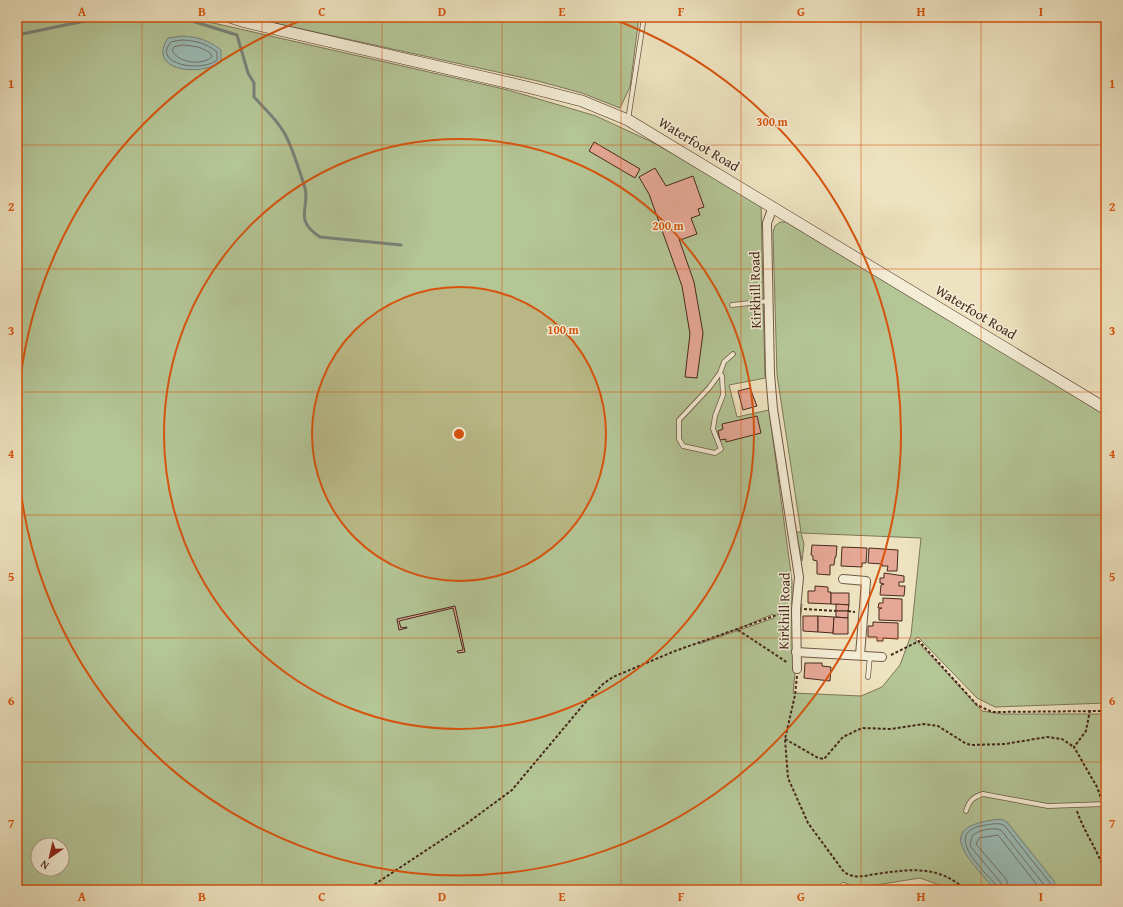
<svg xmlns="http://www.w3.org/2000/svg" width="1123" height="907" viewBox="0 0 1123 907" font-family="'Gentium Book Plus',serif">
<rect width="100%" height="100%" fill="#eee3c0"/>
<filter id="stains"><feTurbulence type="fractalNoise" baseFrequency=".005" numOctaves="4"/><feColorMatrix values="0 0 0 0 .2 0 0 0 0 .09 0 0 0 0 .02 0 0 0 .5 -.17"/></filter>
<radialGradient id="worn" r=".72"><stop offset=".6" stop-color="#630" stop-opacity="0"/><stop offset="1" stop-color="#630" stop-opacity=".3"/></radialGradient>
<!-- green -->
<g fill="#b4c596" stroke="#7d7759" fill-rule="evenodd">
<path d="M17,17H187L508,90L596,116L652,142L761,203L765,378L729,385L737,417L769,410L792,581V605L802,604L793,693L861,696L882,687L900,665L911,635L921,538L801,533L804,544L802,561L796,532H801L777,375L773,232L775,226L780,222H786L1106,414V703L995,707L977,698L918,637L915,639L982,711L1002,714H1106V890H954L920,878L857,888L843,882L834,890H17ZM773,614L774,618L699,644V643L738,629ZM38,845H62V869H38Z"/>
<path d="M247,17H639L630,87L620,108L582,93L538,81Z"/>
</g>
<!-- water -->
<g fill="#9bbdb8" stroke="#79827a">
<path d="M183,36C198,37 208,40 221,50V62C200,77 146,71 168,38Z"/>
<path d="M1001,819L1007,822L1054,881L1057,890H995C969,858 930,826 1001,819Z"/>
</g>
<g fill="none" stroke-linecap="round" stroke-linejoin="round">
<!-- shore -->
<g stroke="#70736a" stroke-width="1">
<path d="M183,40C196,41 206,43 217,52V60C201,73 151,64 171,42Z"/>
<path d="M183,45C194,46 203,47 211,54L212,57C201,66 178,63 172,50L174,47Z"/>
<path d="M998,890L997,886C986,873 943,835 980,826C988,825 997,822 1004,825L1050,883L1054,890"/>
<path d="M1003,890L1001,883L970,846L972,836C978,830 993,827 1001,830L1048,890"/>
<path d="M1009,890L1006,879L976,844L979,838L998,835L1041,890"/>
</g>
<!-- stream -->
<g stroke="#79827a" stroke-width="3">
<path d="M179,17L237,35L248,73L254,83V97C266,110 280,123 287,138C294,153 300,172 305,188C310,209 293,219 320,237L401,245"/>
<path d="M17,35L104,17"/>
</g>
</g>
<!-- building -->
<g fill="#e6a896" stroke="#46291c">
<path d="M594,142L640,169L635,178L589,151Z"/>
<path d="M655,168L666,186L693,176L704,207L698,209L700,215L691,218L697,234L680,240L679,239L694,282L703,333L697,378L685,377L690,334L682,286L649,194L639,177Z"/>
<path d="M750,388L757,406L743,410L738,391Z"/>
<path d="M757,416L761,433L726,442V439L720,440L718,431L723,429L722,424Z"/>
<path d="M812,545L837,546L836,557H835L834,565H830V575L817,574V561L813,560V556L811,555Z"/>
<path d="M842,547L867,548L866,563H862V567L841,566Z"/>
<path d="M869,548L898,550L897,571H887L888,566H882V564L868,563Z"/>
<path d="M884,573L904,576V582H899V586H905L904,596L880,595L881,585L884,584L880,583V578H884Z"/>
<path d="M815,586L828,587V592H831V604L808,603V591H815Z"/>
<path d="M831,593H849V605L831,604Z"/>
<path d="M883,598L902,599V621L879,620V609L882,608H878L879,603H883Z"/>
<path d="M836,604L849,605L848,611H836Z"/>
<path d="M455,606L465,652L458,653L457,651L463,650L453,608L399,621L401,628L407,627V628L399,630L397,619Z"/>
<path d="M836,611H848V618L836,617Z"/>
<path d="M803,616H818V632L803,631Z"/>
<path d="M818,616L834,617L833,633L818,632Z"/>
<path d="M834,617L848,618V634H833Z"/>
<path d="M873,622L898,623V639L883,638V641H877V637H868V626H873Z"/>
<path d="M805,663H822V666L831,667L830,681L804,678Z"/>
</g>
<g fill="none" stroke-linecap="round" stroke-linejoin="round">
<defs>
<g id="lane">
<path d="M628,120L644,17"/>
<path d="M732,305L769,301"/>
<path d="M720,373L722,376L723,395L715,416L713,429L721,449L715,453L683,446L679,439V420L709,388L720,373L724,362L733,354"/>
<path d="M868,677L870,656"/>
<path d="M966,811C969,801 973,797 983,794L1048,806L1106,804"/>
</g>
<g id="street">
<path d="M773,207L767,223L770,374L773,409L799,577L796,609L797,669"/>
<path d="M843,579L866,581L860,655"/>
<path d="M796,652L882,657"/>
</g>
<path id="secondary" d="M230,17L245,22L531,88L582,101L628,120L1106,409"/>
</defs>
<!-- lane casing -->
<use href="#lane" stroke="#705845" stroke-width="5.5"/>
<!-- street casing -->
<use href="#street" stroke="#705845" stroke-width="10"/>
<!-- secondary casing -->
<use href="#secondary" stroke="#46291c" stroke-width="12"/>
<!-- path -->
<g stroke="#46291c" stroke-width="2" stroke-dasharray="3 2" stroke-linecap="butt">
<path d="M804,609L836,611"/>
<path d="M848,611L855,612"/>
<path d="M738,630L788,663"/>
<path d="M891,655L919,641L977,705L992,712L1106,711"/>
<path d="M797,676L795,695L785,739L788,778L808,823L844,872C855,879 863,876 876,874C911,869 938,865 966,890"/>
<path d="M1090,710L1086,731L1074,747L1097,787L1101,798"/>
<path d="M785,739L818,758L824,759L843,737L862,728L891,729L924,724L938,726L965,743L971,745L1005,744L1047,737L1062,739L1074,747"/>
<path d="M1077,811C1085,835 1100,852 1106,877"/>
<path d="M366,890L466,824L512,790L584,704L603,684L613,677L675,651L788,611"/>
</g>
<!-- lane -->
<use href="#lane" stroke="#f4edd6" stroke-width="4"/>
<!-- street -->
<use href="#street" stroke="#f4edd6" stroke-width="8"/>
<!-- secondary -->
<use href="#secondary" stroke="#f4edd6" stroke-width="11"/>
</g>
<!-- grid -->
<path fill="none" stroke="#d8540e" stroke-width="1" stroke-opacity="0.55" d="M142,17V890M262,17V890M382,17V890M502,17V890M621,17V890M741,17V890M861,17V890M981,17V890M17,145H1106M17,269H1106M17,392H1106M17,515H1106M17,638H1106M17,762H1106"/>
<!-- distance rings -->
<circle cx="459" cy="434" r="147" fill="#d8540e" fill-opacity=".12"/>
<g fill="none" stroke="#d8540e" stroke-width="2">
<circle cx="459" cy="434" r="147"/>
<circle cx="459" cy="434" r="295"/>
<path d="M17 430A442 442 0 0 1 311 17M607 17A442 442 0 1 1 17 438"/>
</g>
<g text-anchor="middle" stroke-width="3" stroke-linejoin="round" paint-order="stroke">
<!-- street labels -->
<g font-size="14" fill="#46291c" stroke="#f4edd6">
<text transform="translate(699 144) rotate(31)" y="5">Waterfoot Road</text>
<text transform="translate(755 290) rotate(-91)" y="5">Kirkhill Road</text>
<text transform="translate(976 312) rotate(31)" y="5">Waterfoot Road</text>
<text transform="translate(784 611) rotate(-89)" y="5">Kirkhill Road</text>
</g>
</g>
<circle cx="459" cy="434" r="6" fill="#d8540e" stroke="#f4edd6" stroke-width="2"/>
<g font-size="12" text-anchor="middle" font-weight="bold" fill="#d8540e" stroke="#f4edd6" stroke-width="3" stroke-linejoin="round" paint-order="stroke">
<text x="772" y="126">300 m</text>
<text x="668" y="230">200 m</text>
<text x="563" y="334">100 m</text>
</g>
<!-- margin -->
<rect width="1123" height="907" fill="none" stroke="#eee3c0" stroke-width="44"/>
<!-- north arrow -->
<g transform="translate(50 857) rotate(214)"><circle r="19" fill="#f4edd6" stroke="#ae9f8c"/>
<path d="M0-3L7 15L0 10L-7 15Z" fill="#8f2418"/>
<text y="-6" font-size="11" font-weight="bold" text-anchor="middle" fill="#46291c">N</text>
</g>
<rect x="22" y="22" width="1079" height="863" fill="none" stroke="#d8540e" stroke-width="1.5"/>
<g font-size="13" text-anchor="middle" font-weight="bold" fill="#d8540e">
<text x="82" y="16">A</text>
<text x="202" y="16">B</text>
<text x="322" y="16">C</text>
<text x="442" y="16">D</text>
<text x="562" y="16">E</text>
<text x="681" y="16">F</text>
<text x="801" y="16">G</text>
<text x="921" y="16">H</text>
<text x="1041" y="16">I</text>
<text x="11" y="88">1</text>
<text x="1112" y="88">1</text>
<text x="11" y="211">2</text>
<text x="1112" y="211">2</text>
<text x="11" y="335">3</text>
<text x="1112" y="335">3</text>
<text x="11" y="458">4</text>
<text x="1112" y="458">4</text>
<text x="11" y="581">5</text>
<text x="1112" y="581">5</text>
<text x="11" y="705">6</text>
<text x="1112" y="705">6</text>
<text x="11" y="828">7</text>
<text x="1112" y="828">7</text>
<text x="82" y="901">A</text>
<text x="202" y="901">B</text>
<text x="322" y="901">C</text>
<text x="442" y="901">D</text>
<text x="562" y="901">E</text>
<text x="681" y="901">F</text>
<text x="801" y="901">G</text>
<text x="921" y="901">H</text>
<text x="1041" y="901">I</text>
</g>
<rect width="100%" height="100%" filter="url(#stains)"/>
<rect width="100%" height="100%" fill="url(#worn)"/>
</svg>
